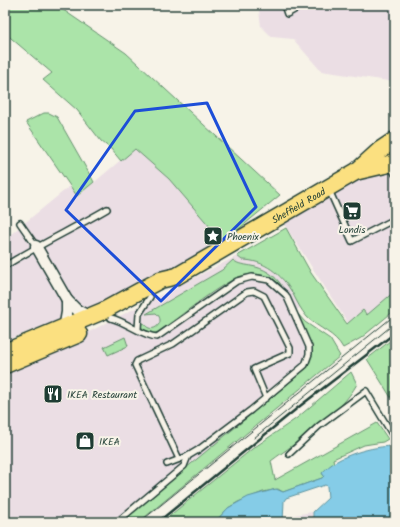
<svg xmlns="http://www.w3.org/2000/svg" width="400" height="527" viewBox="0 0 400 527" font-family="Kalam,sans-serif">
<rect width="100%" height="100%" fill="#f7f3e8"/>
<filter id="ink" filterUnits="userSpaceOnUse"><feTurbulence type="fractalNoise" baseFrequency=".025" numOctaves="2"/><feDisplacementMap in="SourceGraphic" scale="8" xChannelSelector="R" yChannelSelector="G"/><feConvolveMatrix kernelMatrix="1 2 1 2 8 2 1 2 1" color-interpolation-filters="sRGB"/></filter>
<g filter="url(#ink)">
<!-- built -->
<g fill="#ebdee4">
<path d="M262,5H395V82L321,71L293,39L272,37L261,26L259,11Z"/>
<path d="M395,145V300L355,334L284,224Z"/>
<path d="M135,148L169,179L223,242L113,298L5,341V239L70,186L78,196Z"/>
<path d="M237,256L242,260H252L271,269L283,279L292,292L300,308L296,310L312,348L310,363L304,372L123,521V522H5V375Z"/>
<path d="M312,512V522H291L294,515Z"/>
</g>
<!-- green -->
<g fill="#abe4a9" stroke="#65906e">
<path d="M5,5H56L126,53L280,195L223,242L169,179L135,149L121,161L111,149L101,141L77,110L43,80L52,73L5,33Z"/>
<path d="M44,113H49L57,117L94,182L77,196L26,122Z"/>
<path d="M286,228L311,273L347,324L363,310L367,315L395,291V310L361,338L343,348C335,333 319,329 307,317C301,310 297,302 293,294C282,274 264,260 242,260L237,256Z"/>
<path d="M233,260C239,265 243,264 251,266C264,268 275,275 282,286C272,277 259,272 245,275C223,280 179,318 158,332L152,334L143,330L140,323H144C150,336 168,323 156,313L146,314L222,270Z"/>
<path d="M297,313L305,322L330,339L340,356L139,522H123L122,521L307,368L312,348Z"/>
<path d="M125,337L128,346L108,355L104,347Z"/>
<path d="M395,337V404L367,359Z"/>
<path d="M351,372L357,384C340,415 299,440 271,461L275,480L377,423L388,439L383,442L364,445L333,459L334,463L322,473L324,476L322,478L283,492L278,489L263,492L238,502L228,508L215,522H162L252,449L297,418Z"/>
</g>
<!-- water -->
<path fill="#85cce7" stroke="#5c939f" d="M395,446V511L390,522H313V512L328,498L327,486L325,485L286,498L284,501L283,522H215L228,508L248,497L276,489L283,492L322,478L324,476L322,473C337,455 373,446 395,446Z"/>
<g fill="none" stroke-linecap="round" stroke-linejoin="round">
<defs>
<g id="lane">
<path d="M284,5L287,14L303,5"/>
<path d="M390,165L395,174"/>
<path d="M329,190L352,241L395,219"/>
<path d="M20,223L36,246"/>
<path d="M5,266C38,245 73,229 107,209"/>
<path d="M111,318C127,322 142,336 157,337L237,281L252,277L269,280L286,295L309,347V354L305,365L251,410L198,450L188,456L167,464"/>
<path d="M138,329L139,314L150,297"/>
<path d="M289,454L319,426L366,391L395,439"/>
<path d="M179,459L135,365L137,361L173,344L247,292L254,291L264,296L290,348V353L254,369L266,398"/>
<path d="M117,522L184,466L188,456"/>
</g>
<g id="street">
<path d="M36,246L67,300"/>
<path d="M64,329L67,312V300L77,310L91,317"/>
</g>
<g id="primary">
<path d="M359,171L389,164L395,161"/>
<path id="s1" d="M5,352L103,311L160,280L177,276L357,171L380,150L395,140"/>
<path d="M5,365L79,334"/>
</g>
</defs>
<!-- lane casing -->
<use href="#lane" stroke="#1f3d34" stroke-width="8"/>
<!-- street casing -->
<use href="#street" stroke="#1f3d34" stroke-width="13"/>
<!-- primary casing -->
<use href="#primary" stroke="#1f3d34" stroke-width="19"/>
<!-- lane -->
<use href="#lane" stroke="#f7f3e8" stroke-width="5"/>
<!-- street -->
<use href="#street" stroke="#f7f3e8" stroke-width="10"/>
<!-- primary -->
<use href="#primary" stroke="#fbe080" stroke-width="16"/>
<!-- tram -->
<g stroke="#1f3d34" stroke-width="1">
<path d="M254,438L395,323"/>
<path d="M140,522L395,315"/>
</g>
<!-- rail -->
<path stroke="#1f3d34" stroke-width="2.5" d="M158,522L300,406L395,333"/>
</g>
</g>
<!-- marked area -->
<path fill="none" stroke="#1d4ed8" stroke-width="3" stroke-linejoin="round" d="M207,103L256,207L161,301L66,210L135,111Z"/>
<!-- icons -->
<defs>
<symbol id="supermarket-square" viewBox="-11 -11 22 22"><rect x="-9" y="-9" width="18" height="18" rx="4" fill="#1f3d34" stroke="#f7f3e8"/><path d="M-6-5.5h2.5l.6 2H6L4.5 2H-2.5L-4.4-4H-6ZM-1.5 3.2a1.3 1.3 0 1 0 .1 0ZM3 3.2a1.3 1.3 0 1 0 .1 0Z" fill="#fff"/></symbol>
<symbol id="sight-square" viewBox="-11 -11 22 22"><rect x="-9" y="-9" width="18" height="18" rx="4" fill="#1f3d34" stroke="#f7f3e8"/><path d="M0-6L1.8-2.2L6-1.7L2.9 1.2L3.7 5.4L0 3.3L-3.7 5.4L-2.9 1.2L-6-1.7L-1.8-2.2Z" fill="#fff"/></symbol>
<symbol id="restaurant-square" viewBox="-11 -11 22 22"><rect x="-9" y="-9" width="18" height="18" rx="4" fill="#1f3d34" stroke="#f7f3e8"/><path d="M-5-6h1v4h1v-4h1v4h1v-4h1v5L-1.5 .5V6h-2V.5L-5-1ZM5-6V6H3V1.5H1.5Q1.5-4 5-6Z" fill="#fff"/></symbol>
<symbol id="shop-square" viewBox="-11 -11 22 22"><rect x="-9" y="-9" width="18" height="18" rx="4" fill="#1f3d34" stroke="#f7f3e8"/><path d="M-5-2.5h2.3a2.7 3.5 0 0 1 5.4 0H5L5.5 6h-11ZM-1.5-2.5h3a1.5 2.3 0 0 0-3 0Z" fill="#fff"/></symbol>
</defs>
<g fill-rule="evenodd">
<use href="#supermarket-square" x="341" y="200" width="22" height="22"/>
<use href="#sight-square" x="202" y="225" width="22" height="22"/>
<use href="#restaurant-square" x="42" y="383" width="22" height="22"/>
<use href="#shop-square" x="74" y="430" width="22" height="22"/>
</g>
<g text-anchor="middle" stroke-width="4" stroke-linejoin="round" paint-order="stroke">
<!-- street labels -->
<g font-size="10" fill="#1f3d34" stroke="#f7f3e8">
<text dy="4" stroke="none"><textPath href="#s1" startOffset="329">Sheffield Road</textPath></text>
</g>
<!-- poi labels -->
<g font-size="10" fill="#1f3d34" stroke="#f7f3e8" text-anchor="start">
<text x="352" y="233" text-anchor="middle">Londis</text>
<text x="227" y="240">Phoenix</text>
<text x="67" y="398">IKEA Restaurant</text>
<text x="99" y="445">IKEA</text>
</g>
</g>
<!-- margin -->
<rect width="400" height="527" fill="none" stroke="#f7f3e8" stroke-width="20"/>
<rect x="10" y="10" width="380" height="507" fill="none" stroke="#1f3d34" stroke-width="1.5" filter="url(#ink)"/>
</svg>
